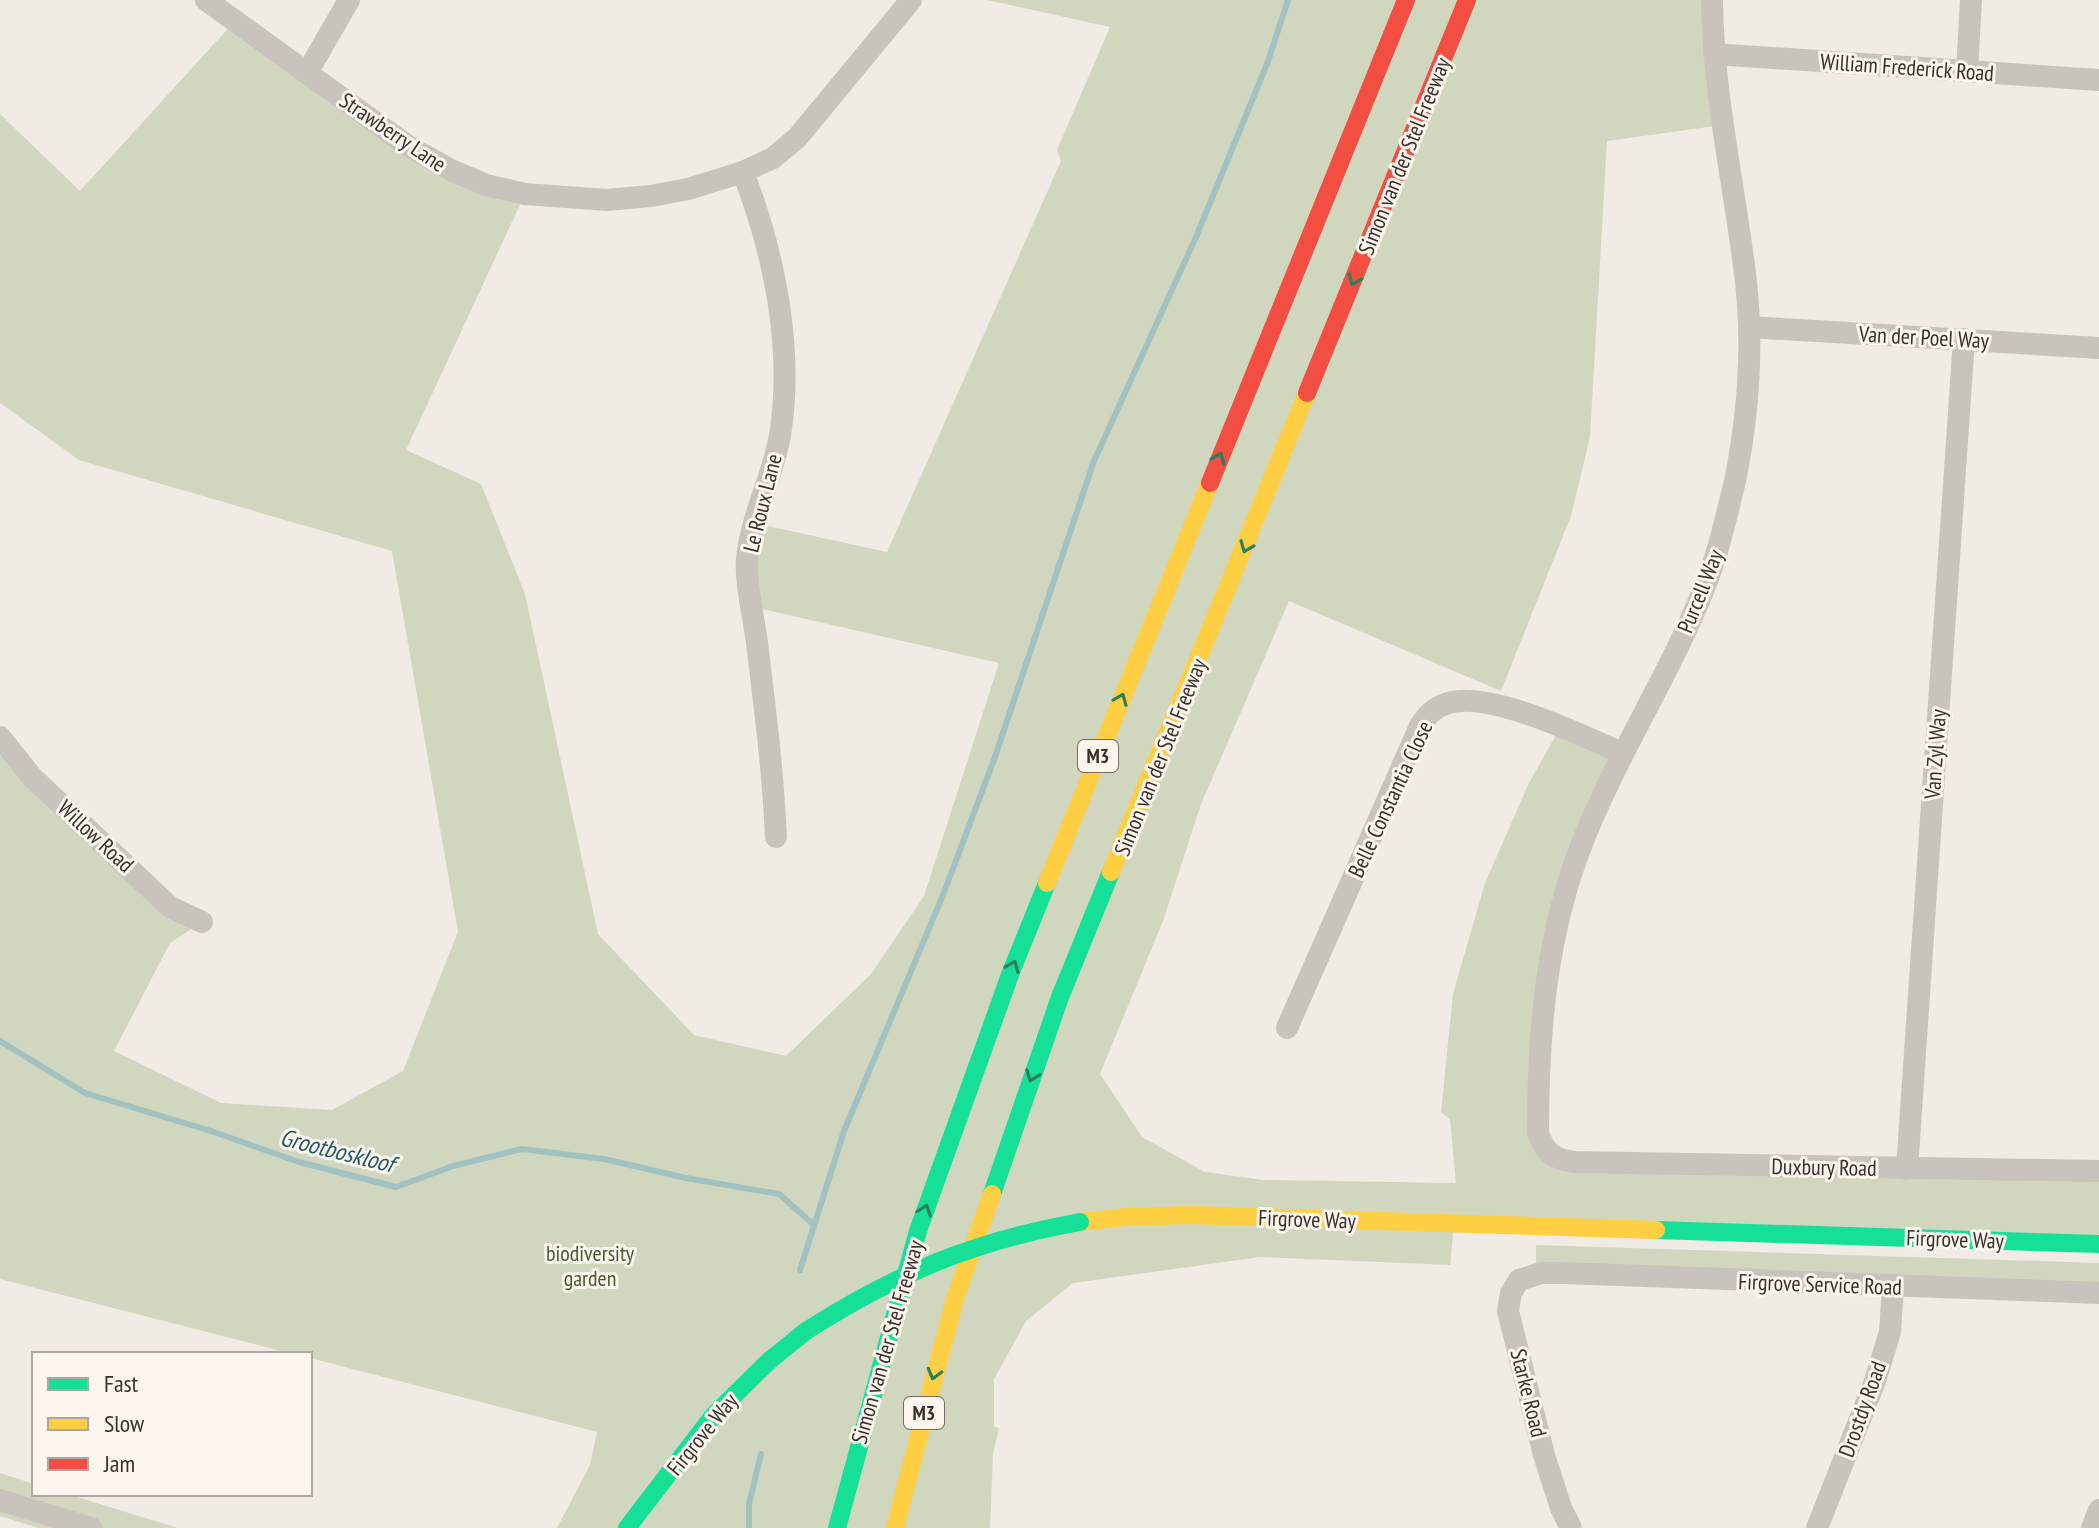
<svg xmlns="http://www.w3.org/2000/svg" width="2099" height="1528" viewBox="0 0 2099 1528" font-family="'PT Sans Narrow',sans-serif">
<rect width="100%" height="100%" fill="#f0ebe5"/>
<!-- green -->
<g fill="#d1d6bf">
<path d="M987,0H1712L1722,125L1607,141L1590,437L1571,516L1501,691L1289,601L1201,804L1163,921L1100,1074L1142,1137L1205,1172L1263,1180L1456,1183L1450,1119L1441,1112L1453,994L1485,883L1529,783L1561,726L1622,753L1584,837L1541,1026L1550,1155L2099,1171V1244L1454,1225L1450,1265L1260,1257L1073,1283L1026,1321L994,1379V1427L999,1428L993,1454L990,1528H557L590,1465L597,1432L310,1358V1354H293L0,1279V737L32,777L202,922L170,943L114,1051L221,1103L332,1110L403,1071L458,932L392,551L79,460L0,403V114L80,191L234,22L408,146L525,194L406,450L481,484L525,594L598,934L694,1035L786,1056L871,974L924,896L999,663L753,607L754,523L887,552L1061,161L1057,150L1110,27Z"/>
<path d="M1536,1245L2099,1263V1284L1536,1266Z"/>
<path d="M0,1473L34,1484V1494H67L178,1528H38L0,1516Z"/>
</g>
<g fill="none" stroke-linecap="round" stroke-linejoin="round">
<!-- stream -->
<g stroke="#a1c2c1" stroke-width="6">
<path d="M0,1041L85,1093L211,1131L299,1162L396,1187L453,1166L522,1149L604,1159L686,1178L779,1194L813,1224"/>
<path d="M800,1270L844,1131L943,895L995,757L1094,461L1196,237L1267,64L1288,0"/>
<path d="M749,1528V1504L761,1454"/>
</g>
<!-- street -->
<g stroke="#c9c3be" stroke-width="22">
<path d="M206,0L408,146L453,171L486,185L525,194L607,200L651,196L688,189L743,172L773,158L797,138L911,0"/>
<path d="M1712,0C1713,95 1735,188 1746,282C1753,347 1748,417 1735,481C1726,518 1718,555 1703,591C1669,675 1619,752 1585,836C1546,931 1538,1031 1538,1133C1545,1153 1554,1159 1574,1162L2099,1171"/>
<path d="M1714,54L2099,80"/>
<path d="M1967,71L1971,0"/>
<path d="M307,73L349,0"/>
<path d="M743,172C774,253 794,348 780,435C773,477 751,516 747,559C745,583 754,618 757,643C765,708 773,772 776,837"/>
<path d="M1749,327L2099,348"/>
<path d="M0,737L32,777L170,907L202,922"/>
<path d="M1287,1028L1420,726C1427,714 1435,707 1448,703C1489,690 1583,736 1622,753"/>
<path d="M1907,1169L1964,339"/>
<path d="M0,1500L91,1528"/>
<path d="M1571,1528L1561,1508L1544,1455L1508,1311L1511,1293L1519,1280L1541,1273H1563L2099,1293"/>
<path d="M1817,1528L1875,1381L1890,1332L1893,1287"/>
<path d="M2092,1528L2099,1510"/>
</g>
<!-- fast -->
<g stroke="#16e098" stroke-width="18">
<path d="M992,1194L1060,997L1111,872"/>
<path d="M1656,1230L2099,1244"/>
<path d="M627,1528L713,1416L769,1361L806,1331"/>
<path d="M837,1528L918,1231L1011,972L1047,883"/>
</g>
<!-- slow -->
<g stroke="#ffcf43" stroke-width="18">
<path d="M1111,872L1307,393"/>
<path d="M1047,883L1210,483"/>
<path d="M1080,1222L1126,1217L1191,1215L1656,1230"/>
<path d="M895,1528L955,1299L992,1194"/>
</g>
<!-- jam -->
<g stroke="#f24e42" stroke-width="18">
<path d="M1307,393L1467,0"/>
<path d="M1210,483L1406,0"/>
</g>
<!-- fast-bridge -->
<path stroke="#16e098" stroke-width="18" d="M806,1331C897,1273 974,1241 1080,1222"/>
</g>
<!-- one-way arrows -->
<defs><path id="oneway-chevron" d="M-2-3.5L2.5 0L-2 3.5" fill="none" stroke-width="1.6" stroke-linecap="round" stroke-linejoin="round" transform="scale(2)"/></defs>
<g stroke="#2a7f5c">
<use href="#oneway-chevron" transform="translate(1354 280) rotate(112)"/>
<use href="#oneway-chevron" transform="translate(1219 458) rotate(-68)"/>
<use href="#oneway-chevron" transform="translate(1246 547) rotate(112)"/>
<use href="#oneway-chevron" transform="translate(1121 699) rotate(-68)"/>
<use href="#oneway-chevron" transform="translate(1013 966) rotate(-68)"/>
<use href="#oneway-chevron" transform="translate(1032 1076) rotate(110)"/>
<use href="#oneway-chevron" transform="translate(925 1210) rotate(-71)"/>
<use href="#oneway-chevron" transform="translate(934 1374) rotate(105)"/>
</g>
<g text-anchor="middle" stroke-width="6" stroke-linejoin="round" paint-order="stroke">
<!-- shield labels -->
<g fill="#fbf5ee" stroke="#756b66" stroke-width="2">
<rect x="1078" y="740" width="40" height="32" rx="6"/>
<rect x="904" y="1397" width="40" height="32" rx="6"/>
</g>
<g font-size="20" font-weight="bold" fill="#3b302b">
<text x="1098" y="763">M3</text>
<text x="924" y="1420">M3</text>
</g>
<!-- street labels -->
<g font-size="22" fill="#3b302b" stroke="#fbf5ee">
<text transform="translate(1907 67) rotate(4)" y="8">William Frederick Road</text>
<text transform="translate(393 132) rotate(34)" y="8">Strawberry Lane</text>
<text transform="translate(1404 156) rotate(-68)" y="8">Simon van der Stel Freeway</text>
<text transform="translate(1924 337) rotate(3)" y="8">Van der Poel Way</text>
<text transform="translate(762 503) rotate(-76)" y="8">Le Roux Lane</text>
<text transform="translate(1700 591) rotate(-68)" y="8">Purcell Way</text>
<text transform="translate(1935 754) rotate(-86)" y="8">Van Zyl Way</text>
<text transform="translate(1160 757) rotate(-68)" y="8">Simon van der Stel Freeway</text>
<text transform="translate(1390 799) rotate(-65)" y="8">Belle Constantia Close</text>
<text transform="translate(96 836) rotate(43)" y="8">Willow Road</text>
<text transform="translate(1824 1167) rotate(1)" y="8">Duxbury Road</text>
<text transform="translate(1307 1219) rotate(2)" y="8">Firgrove Way</text>
<text transform="translate(1955 1239) rotate(2)" y="8">Firgrove Way</text>
<text transform="translate(1820 1284) rotate(2)" y="8">Firgrove Service Road</text>
<text transform="translate(887 1342) rotate(-74)" y="8">Simon van der Stel Freeway</text>
<text transform="translate(1529 1393) rotate(76)" y="8">Starke Road</text>
<text transform="translate(1862 1409) rotate(-70)" y="8">Drostdy Road</text>
<text transform="translate(702 1434) rotate(-51)" y="8">Firgrove Way</text>
</g>
<!-- park labels -->
<g font-size="22" fill="#4a5a2e" stroke="#fbf5ee">
<text x="590" y="1261">biodiversity<tspan x="590" dy="25">garden</tspan></text>
</g>
<!-- water labels -->
<g font-size="24" font-style="italic" fill="#1f5a5e" stroke="#fbf5ee">
<text transform="translate(337 1151) rotate(14)" y="8">Grootboskloof</text>
</g>
</g>
<!-- legend -->
<rect x="32" y="1352" width="280" height="144" fill="#fbf5ee" stroke="#aea6a0" stroke-width="2"/>
<rect x="48" y="1378" width="40" height="12" fill="#16e098" stroke="#aea6a0" stroke-width="2"/>
<text x="104" y="1392" font-size="24" fill="#3b302b">Fast</text>
<rect x="48" y="1418" width="40" height="12" fill="#ffcf43" stroke="#aea6a0" stroke-width="2"/>
<text x="104" y="1432" font-size="24" fill="#3b302b">Slow</text>
<rect x="48" y="1458" width="40" height="12" fill="#f24e42" stroke="#aea6a0" stroke-width="2"/>
<text x="104" y="1472" font-size="24" fill="#3b302b">Jam</text>
</svg>
